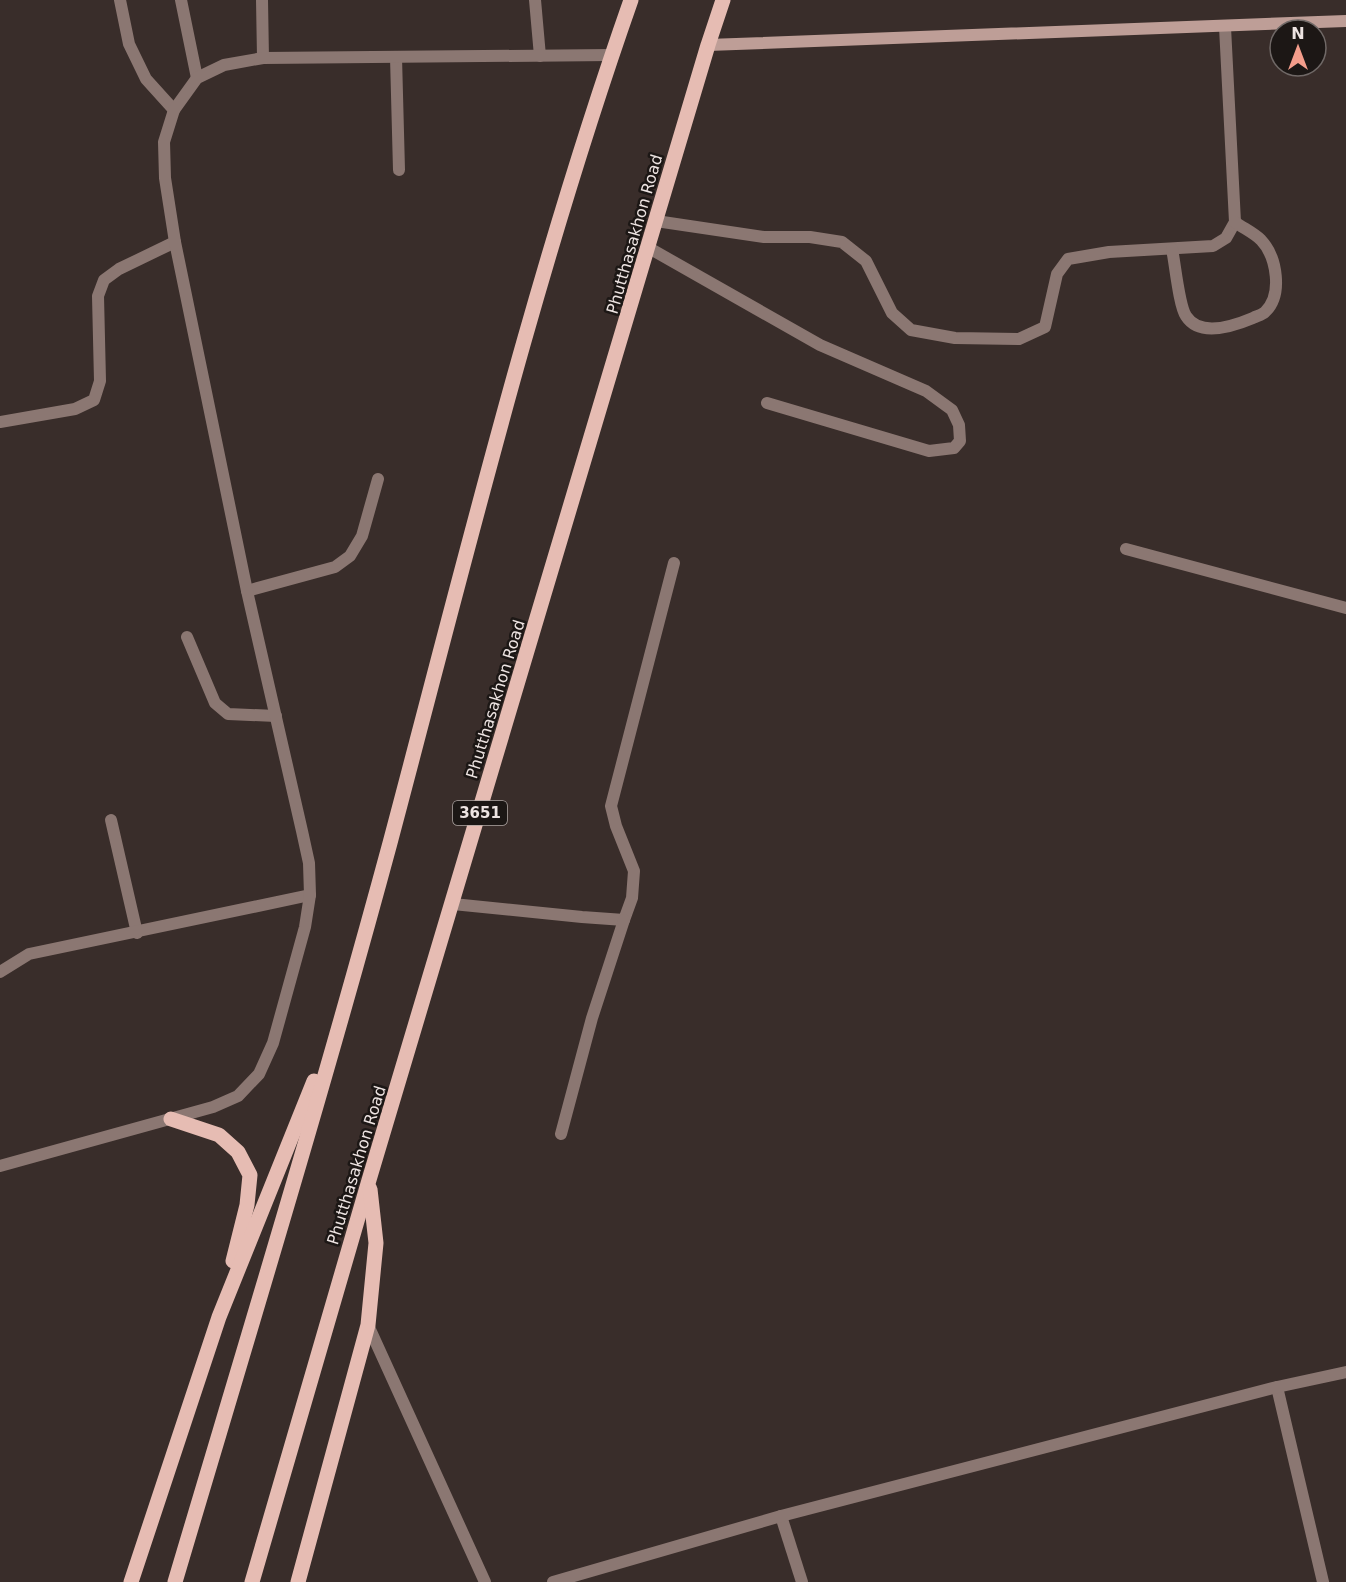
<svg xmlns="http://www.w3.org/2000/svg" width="1346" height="1582" viewBox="0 0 1346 1582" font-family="'DejaVu Sans',sans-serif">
<rect width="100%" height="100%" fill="#392d2a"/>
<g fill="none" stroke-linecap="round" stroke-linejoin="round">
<!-- service -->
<g stroke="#8b7772" stroke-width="12">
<path d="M262,0L263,58"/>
<path d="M535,0L540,56"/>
<path d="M656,221L764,237H810L842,242L866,261L892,313L911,330L955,338L1019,339L1045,327L1057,274L1068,259L1109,252L1213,246L1226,238L1235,222L1225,27"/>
<path d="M649,248L820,345L926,391L952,410L959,425L960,441L954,448L929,451L767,403"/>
<path d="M1172,249C1175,263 1179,306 1186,316C1200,338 1234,326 1253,318C1257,316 1262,315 1265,312C1283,295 1277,257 1261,240C1254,233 1243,228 1235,222"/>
<path d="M247,591L335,567L350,556L362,536L378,479"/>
<path d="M187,637L215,703L228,714L276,716"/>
<path d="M111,820L137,933"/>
<path d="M453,904L582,917L624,920L632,898L634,871L616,826L611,806L674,563"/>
<path d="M561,1134L592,1018L624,920"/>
</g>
<!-- minor -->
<g stroke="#8b7772" stroke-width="12">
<path d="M120,0L129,44L146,79L174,110"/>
<path d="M181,0L197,78"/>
<path d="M396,57L399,170"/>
<path d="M0,422L75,409L94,400L100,381L98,296L104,280L119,269L175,242"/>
<path d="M1126,549L1346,608"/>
<path d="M0,972L29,954L310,895"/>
<path d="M368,1325L485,1582"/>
<path d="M1277,1387L1323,1582"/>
<path d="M781,1516L802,1582"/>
<path d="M553,1582L781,1516L1277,1387L1346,1372"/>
</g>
<!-- tertiary -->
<path stroke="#8b7772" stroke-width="12" d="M0,1166L213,1107L238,1096L259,1074L273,1043L305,927L310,895L309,863L302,831L247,591L175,242L165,178L164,142L174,110L197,78L224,65L263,58L611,55"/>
<!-- secondary -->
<path stroke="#be9e97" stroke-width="12" d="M708,45L1346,21"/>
<!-- primary -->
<g stroke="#e6bcb3" stroke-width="15">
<path d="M171,1119L219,1135L238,1152L250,1175L247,1205L233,1261"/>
<path d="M131,1582L219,1317L314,1081"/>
<path d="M175,1582C248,1336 323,1091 390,843C465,561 534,276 631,0"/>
<path d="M252,1582L369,1180L708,45L723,0"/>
<path d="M298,1582L368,1325L376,1243L370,1189"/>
</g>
</g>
<g text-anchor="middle" stroke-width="5" stroke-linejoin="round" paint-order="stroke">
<!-- shield labels -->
<rect fill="#1c1715" stroke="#aea6a4" stroke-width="1.5" x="453" y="801" width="54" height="24" rx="4.5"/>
<g font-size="15" font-weight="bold" fill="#ede4e2">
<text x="480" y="818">3651</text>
</g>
<!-- street labels -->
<g font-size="16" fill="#ede4e2" stroke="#1c1715">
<text transform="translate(634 234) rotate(-74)" y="6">Phutthasakhon Road</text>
<text transform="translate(495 699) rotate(-73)" y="6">Phutthasakhon Road</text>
<text transform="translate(356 1165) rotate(-73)" y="6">Phutthasakhon Road</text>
</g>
</g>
<!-- north arrow -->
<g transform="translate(1298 48)"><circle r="28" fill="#1c1715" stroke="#706967" stroke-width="1.5"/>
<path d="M0-4.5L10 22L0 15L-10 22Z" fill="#f49d8b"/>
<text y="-9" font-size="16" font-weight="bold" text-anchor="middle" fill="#ede4e2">N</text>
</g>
</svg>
